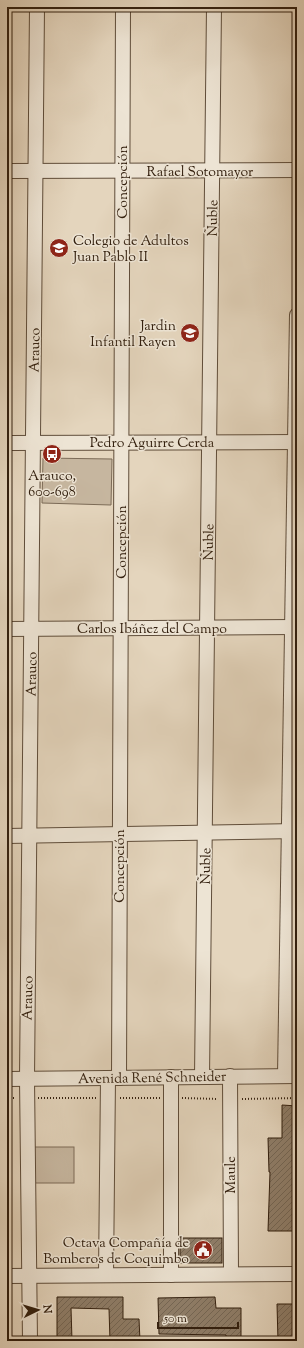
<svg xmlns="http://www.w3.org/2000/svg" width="304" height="1348" viewBox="0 0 304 1348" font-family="'Sorts Mill Goudy',serif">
<defs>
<pattern id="building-hatch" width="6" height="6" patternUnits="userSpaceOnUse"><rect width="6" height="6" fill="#8f7e69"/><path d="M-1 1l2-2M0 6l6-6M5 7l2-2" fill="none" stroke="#756755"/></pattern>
</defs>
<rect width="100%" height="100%" fill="#e4d5bd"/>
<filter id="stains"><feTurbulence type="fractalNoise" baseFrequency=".005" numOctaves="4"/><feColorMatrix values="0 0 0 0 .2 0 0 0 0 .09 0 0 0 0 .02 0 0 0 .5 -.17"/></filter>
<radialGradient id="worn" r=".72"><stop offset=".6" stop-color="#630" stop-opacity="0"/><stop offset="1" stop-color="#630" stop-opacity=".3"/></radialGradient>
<!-- green -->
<g fill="#c6b69f" stroke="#7c6b57">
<path d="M43,458L112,459L111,505L42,503Z"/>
<rect x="34" y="1147" width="40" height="36"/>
</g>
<!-- building -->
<g fill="url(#building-hatch)" stroke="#33200f">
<path d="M282,1105L297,1106V1231H268L270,1172H269L268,1138H282Z"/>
<rect x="180" y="1238" width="42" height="25"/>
<path d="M57,1297H123V1319H139L140,1341H110L109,1309L71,1308L72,1341H57Z"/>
<path d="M215,1297L216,1308H241V1341H226V1335L159,1334L158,1298Z"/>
<path d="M277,1304H297V1341H278Z"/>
</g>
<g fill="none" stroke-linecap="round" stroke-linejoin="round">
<defs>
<g id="minor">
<path d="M7,171L297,170"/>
<path d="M7,443L297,442"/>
<path d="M7,629L297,627"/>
<path d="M7,836L297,831"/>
<path d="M230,1076L231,1274"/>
<path d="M285,1076L297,315"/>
<path d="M171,1077V1275"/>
<path d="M202,1077L214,7"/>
<path d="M119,1078L123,7"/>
<path d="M7,1079L297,1076"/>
<path d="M106,1275L108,1078"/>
<path d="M7,1276L297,1274"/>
<path d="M30,1341L27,1079L37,7"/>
</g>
</defs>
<!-- minor casing -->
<use href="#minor" stroke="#5f4d3a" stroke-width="16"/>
<!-- path -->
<g stroke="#33200f" stroke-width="2" stroke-dasharray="1 2" stroke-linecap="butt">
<path d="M7,1098H16"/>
<path d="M38,1098H96"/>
<path d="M120,1098H160"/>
<path d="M182,1098L218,1099"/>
<path d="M242,1099L297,1098"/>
</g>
<!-- minor -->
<use href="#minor" stroke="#ede4d4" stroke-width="14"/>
</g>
<!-- icons -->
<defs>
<symbol id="school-disc" viewBox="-11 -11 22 22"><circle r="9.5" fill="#8f2418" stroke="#ede4d4"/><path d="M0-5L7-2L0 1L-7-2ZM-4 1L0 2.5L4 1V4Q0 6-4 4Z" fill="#fff"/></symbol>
<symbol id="bus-disc" viewBox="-11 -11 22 22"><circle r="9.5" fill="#8f2418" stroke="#ede4d4"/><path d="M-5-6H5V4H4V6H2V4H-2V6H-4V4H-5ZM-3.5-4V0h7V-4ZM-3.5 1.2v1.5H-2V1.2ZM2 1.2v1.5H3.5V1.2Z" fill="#fff"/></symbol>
<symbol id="civic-disc" viewBox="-11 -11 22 22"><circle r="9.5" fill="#8f2418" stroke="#ede4d4"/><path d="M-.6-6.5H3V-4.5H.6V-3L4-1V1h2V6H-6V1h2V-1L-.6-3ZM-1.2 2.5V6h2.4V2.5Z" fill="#fff"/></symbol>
</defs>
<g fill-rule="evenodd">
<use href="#school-disc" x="48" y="237" width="22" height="22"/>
<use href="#school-disc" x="179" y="322" width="22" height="22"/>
<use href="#bus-disc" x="41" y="443" width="22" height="22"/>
<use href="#civic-disc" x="192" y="1239" width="22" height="22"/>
</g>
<g text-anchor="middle" stroke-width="3" stroke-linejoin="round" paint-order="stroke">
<!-- street labels -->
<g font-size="14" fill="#33200f" stroke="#ede4d4">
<text x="200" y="176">Rafael Sotomayor</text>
<text transform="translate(122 182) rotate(-90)" y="5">Concepción</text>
<text transform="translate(212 218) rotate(-89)" y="5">Ñuble</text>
<text transform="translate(34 350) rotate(-89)" y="5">Arauco</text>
<text x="152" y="447">Pedro Aguirre Cerda</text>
<text transform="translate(121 542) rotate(-90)" y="5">Concepción</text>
<text transform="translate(208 542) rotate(-89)" y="5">Ñuble</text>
<text x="152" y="633">Carlos Ibáñez del Campo</text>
<text transform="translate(31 674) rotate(-89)" y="5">Arauco</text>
<text transform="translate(119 866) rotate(-90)" y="5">Concepción</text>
<text transform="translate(205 866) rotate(-89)" y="5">Ñuble</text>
<text transform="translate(27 998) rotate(-89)" y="5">Arauco</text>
<text transform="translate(152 1077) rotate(-1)" y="5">Avenida René Schneider</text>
<text transform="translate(230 1175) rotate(-90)" y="5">Maule</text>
</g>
<!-- poi labels -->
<g font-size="14" fill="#33200f" stroke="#ede4d4" text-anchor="end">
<text x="73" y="245" text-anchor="start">Colegio de Adultos<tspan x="73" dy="16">Juan Pablo II</tspan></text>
<text x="176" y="330">Jardin<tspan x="176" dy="16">Infantil Rayen</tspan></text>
<text x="52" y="480" text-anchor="middle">Arauco,<tspan x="52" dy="16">600-698</tspan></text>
<text x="189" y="1247">Octava Compañía de<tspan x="189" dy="16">Bomberos de Coquimbo</tspan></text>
</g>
</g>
<!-- margin -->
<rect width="304" height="1348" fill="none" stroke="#e4d5bd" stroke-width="24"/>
<rect x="8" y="8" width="288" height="1332" fill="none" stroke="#33200f" stroke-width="2"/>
<rect x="12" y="12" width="280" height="1324" fill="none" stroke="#33200f"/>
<!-- north arrow -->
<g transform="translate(38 1310) rotate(85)" stroke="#ede4d4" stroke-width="3" paint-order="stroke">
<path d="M0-3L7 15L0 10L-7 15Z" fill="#33200f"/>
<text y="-6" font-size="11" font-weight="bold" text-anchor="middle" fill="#33200f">N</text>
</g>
<!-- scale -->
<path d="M158 1322v6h80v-6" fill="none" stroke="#33200f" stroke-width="2"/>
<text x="164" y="1322" font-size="12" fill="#33200f" stroke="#ede4d4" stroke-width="3" paint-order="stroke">50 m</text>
<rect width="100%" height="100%" filter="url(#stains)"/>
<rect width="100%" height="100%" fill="url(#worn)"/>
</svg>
